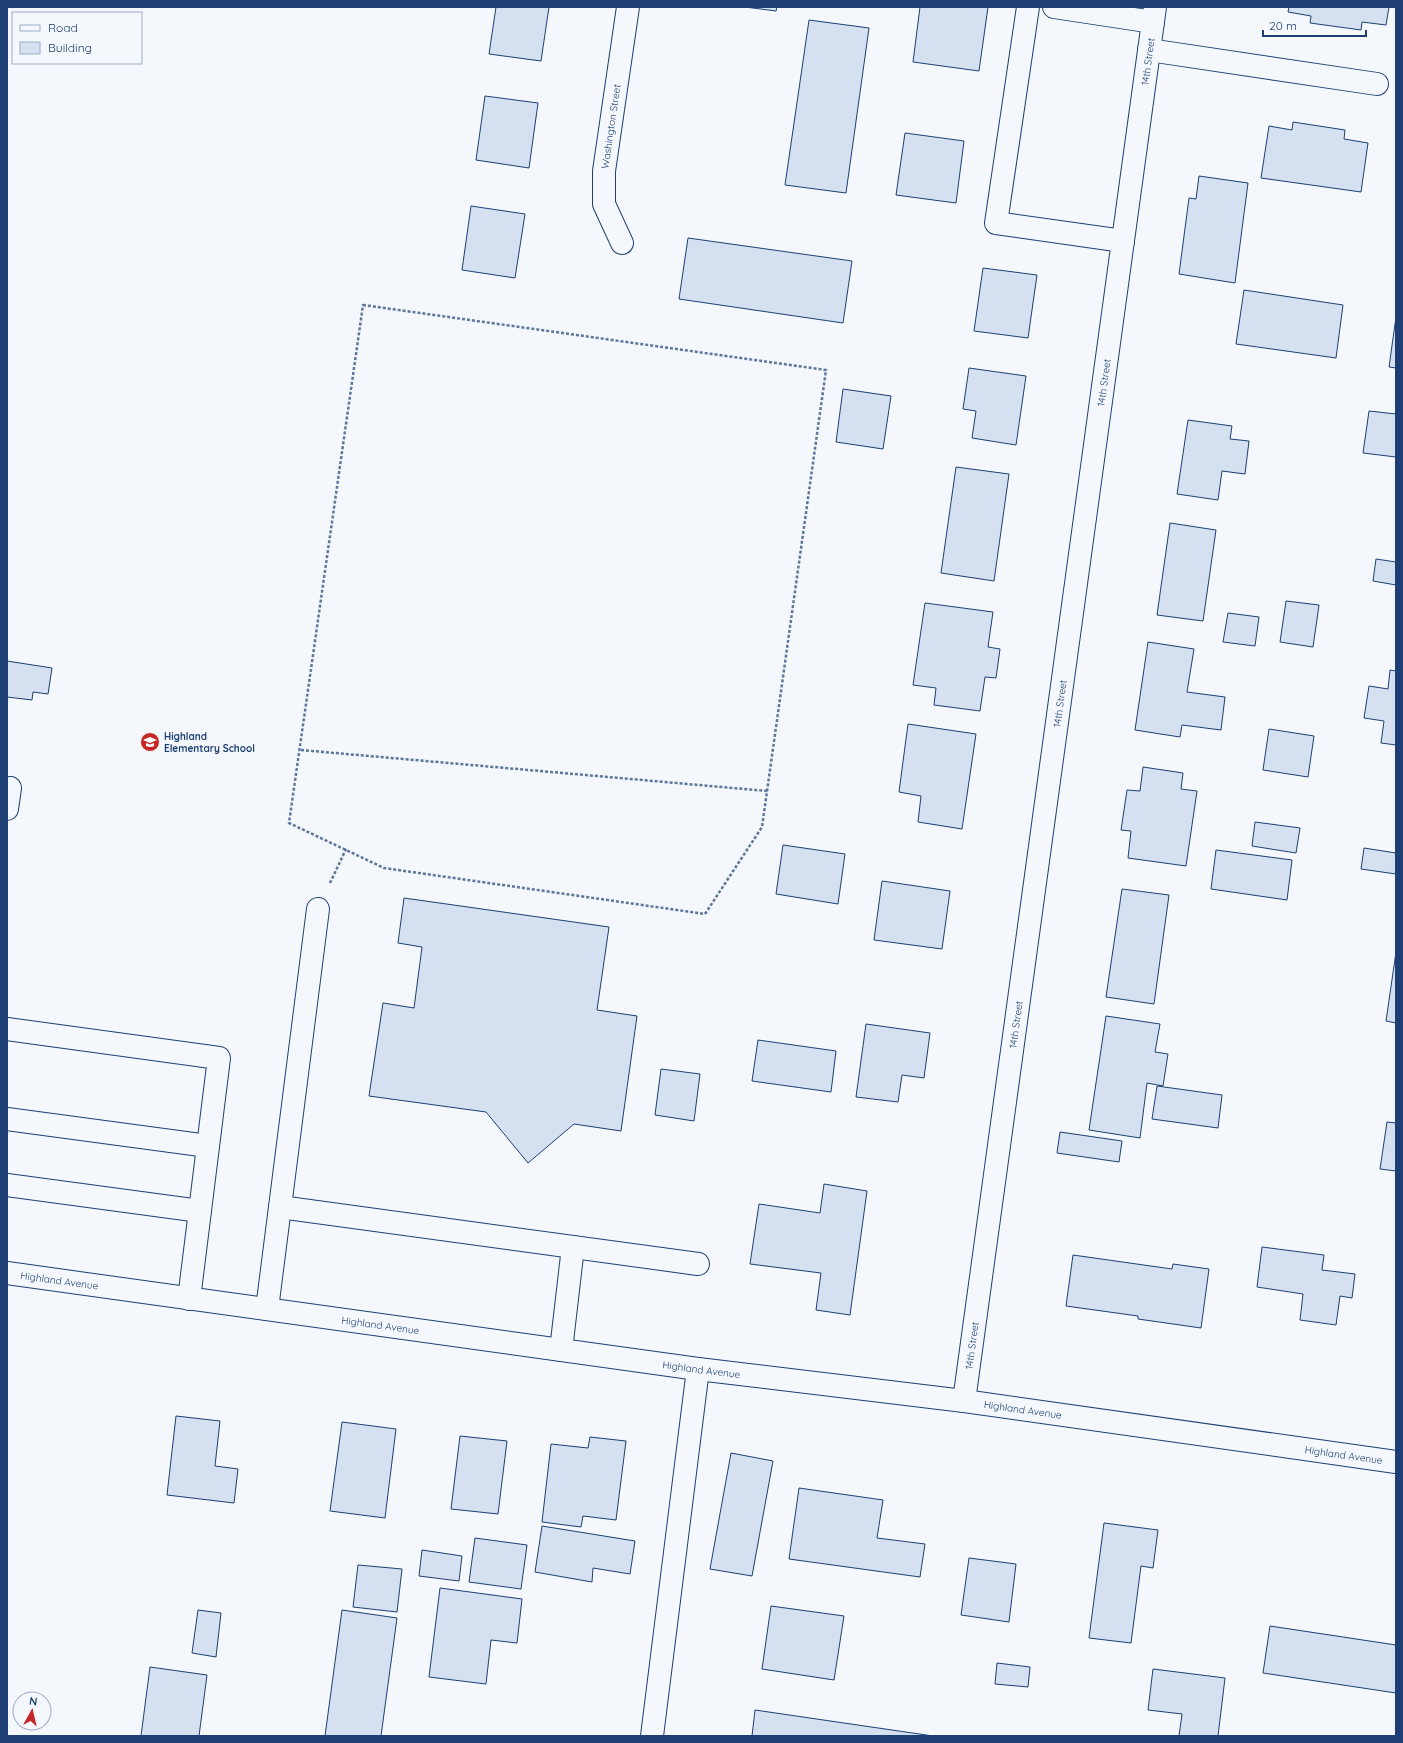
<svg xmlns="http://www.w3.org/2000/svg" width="1403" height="1743" viewBox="0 0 1403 1743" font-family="Quicksand,sans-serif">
<rect width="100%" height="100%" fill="#f4f7fb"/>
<!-- building -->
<g fill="#d5e0f0" stroke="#1d3f73">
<path d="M496,7H549L541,61L489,54Z"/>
<path d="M745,7H777L776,11Z"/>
<path d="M920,7H988L979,71L913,62Z"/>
<path d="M1289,7H1389L1386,25L1362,22L1361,30L1310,23L1311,16L1288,12Z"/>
<path d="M809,20L869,28L846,193L785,185Z"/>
<path d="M485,96L538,103L529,168L476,160Z"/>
<path d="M1293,122L1345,130L1344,139L1368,143L1361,192L1261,178L1269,126L1292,130Z"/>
<path d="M905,133L964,141L956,203L896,195Z"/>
<path d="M1199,176L1248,183L1235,283L1179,274L1189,198L1196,199Z"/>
<path d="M471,206L525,214L515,278L462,270Z"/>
<path d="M688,238L852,261L843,323L679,299Z"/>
<path d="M983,268L1037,275L1028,338L974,331Z"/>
<path d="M1244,290L1343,305L1336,358L1236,344Z"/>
<path d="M1396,317V368L1389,367Z"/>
<path d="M969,368L1026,376L1016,445L972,438L976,411L963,409Z"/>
<path d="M843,389L891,396L883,449L836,442Z"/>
<path d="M1369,411L1396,414V457L1363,453Z"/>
<path d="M1188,420L1232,426L1230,439L1249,441L1245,474L1222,471L1218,500L1177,494Z"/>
<path d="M956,467L1009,474L994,581L941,573Z"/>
<path d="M1170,523L1216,530L1203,621L1157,615Z"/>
<path d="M1376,559L1396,562V585L1373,581Z"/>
<path d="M1286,601L1319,605L1313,647L1280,642Z"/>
<path d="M925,603L993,612L988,647L1000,649L996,678L985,677L980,711L934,705L936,688L913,685Z"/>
<path d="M1228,613L1259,617L1255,646L1223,642Z"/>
<path d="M1148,642L1194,649L1187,692L1225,697L1221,730L1182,725L1180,737L1135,730Z"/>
<path d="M7,661L52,668L48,694L33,692L32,700L7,697Z"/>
<path d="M1390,670L1396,671V745L1381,743L1384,721L1364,718L1369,686L1388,689Z"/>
<path d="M908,724L976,734L962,829L918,822L921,796L899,792Z"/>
<path d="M1269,729L1314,736L1308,777L1263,770Z"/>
<path d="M1143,767L1183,773L1181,789L1197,791L1186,866L1128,858L1131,831L1121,830L1127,790L1140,791Z"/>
<path d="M1255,822L1300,828L1296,853L1252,846Z"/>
<path d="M783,845L845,854L838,904L776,894Z"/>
<path d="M1364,848L1396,853V874L1361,869Z"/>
<path d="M1216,850L1292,860L1287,900L1211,889Z"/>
<path d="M882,881L950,891L942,949L874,940Z"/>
<path d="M1122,889L1169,895L1154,1004L1106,997Z"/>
<path d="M404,898L609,927L597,1010L637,1016L621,1131L574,1124L528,1163L486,1112L369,1096L383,1003L414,1008L422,947L398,943Z"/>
<path d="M1396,952V1023L1386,1021Z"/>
<path d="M1106,1016L1160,1024L1155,1052L1168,1054L1163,1086L1147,1083L1140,1138L1089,1130Z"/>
<path d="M866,1024L930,1033L924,1078L902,1075L898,1102L856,1097Z"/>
<path d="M758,1040L836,1051L831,1092L752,1081Z"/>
<path d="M661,1069L700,1074L694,1121L655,1115Z"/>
<path d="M1157,1086L1222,1095L1218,1128L1152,1119Z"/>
<path d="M1387,1122L1396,1123V1171L1380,1169Z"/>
<path d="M1060,1132L1122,1141L1119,1162L1057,1153Z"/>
<path d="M824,1184L867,1191L850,1315L816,1310L821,1273L750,1264L759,1204L820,1213Z"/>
<path d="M1262,1247L1324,1255L1322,1270L1355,1274L1352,1298L1340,1296L1336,1325L1300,1320L1303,1294L1257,1287Z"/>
<path d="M1073,1255L1172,1269L1173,1264L1209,1269L1201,1328L1138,1319V1316L1066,1306Z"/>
<path d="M176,1416L220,1421L215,1466L238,1469L234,1503L167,1495Z"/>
<path d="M342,1422L396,1429L385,1518L330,1511Z"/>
<path d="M460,1436L507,1441L498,1514L451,1509Z"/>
<path d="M590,1437L626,1441L616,1520L583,1516L581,1527L542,1522L551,1444L588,1448Z"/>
<path d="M731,1453L773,1461L752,1576L710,1569Z"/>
<path d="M799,1488L883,1500L877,1538L925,1544L920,1577L789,1559Z"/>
<path d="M1104,1523L1158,1530L1153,1568L1141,1566L1131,1643L1089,1638Z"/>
<path d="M542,1526L635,1541L630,1574L593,1568L592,1582L535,1572Z"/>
<path d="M475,1538L527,1545L521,1589L469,1582Z"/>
<path d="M422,1550L462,1556L459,1581L419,1576Z"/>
<path d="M969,1558L1016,1564L1009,1622L961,1615Z"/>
<path d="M358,1565L402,1569L397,1612L353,1607Z"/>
<path d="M440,1588L522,1599L517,1643L491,1640L486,1684L429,1677Z"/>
<path d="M771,1606L844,1616L834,1680L762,1669Z"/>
<path d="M198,1610L221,1613L216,1657L192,1653Z"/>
<path d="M342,1610L397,1618L381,1736H325Z"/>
<path d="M1270,1626L1396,1645V1693L1263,1673Z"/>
<path d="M997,1663L1030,1667L1028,1687L995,1684Z"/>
<path d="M150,1667L207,1675L199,1736H141Z"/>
<path d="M1153,1669L1225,1678L1218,1736H1179L1182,1714L1148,1710Z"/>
<path d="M755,1710L933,1736H752Z"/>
</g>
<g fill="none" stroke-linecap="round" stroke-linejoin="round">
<defs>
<g id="minor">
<path d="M1028,7L996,223L1123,241"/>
<path d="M1054,7L1153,22"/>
<path d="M1149,50L1377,84"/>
<path id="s1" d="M622,243L604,204V171L628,7"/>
<path d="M7,809L10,788"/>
<path d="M7,1029L219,1058L189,1299"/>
<path d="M7,1119L208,1146"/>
<path d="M7,1185L200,1211"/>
<path d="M280,1207L698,1264"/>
<path d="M267,1309L318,909"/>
<path d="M561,1350L573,1247"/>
<path id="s2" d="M964,1401L1155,7"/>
<path d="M652,1736L698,1369"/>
</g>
<g id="major">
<path id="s3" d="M7,1273L698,1369L964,1401L1396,1462"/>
</g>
</defs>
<!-- minor casing -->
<use href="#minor" stroke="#1d3f73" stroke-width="24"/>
<!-- major casing -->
<use href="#major" stroke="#1d3f73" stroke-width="24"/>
<!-- path -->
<g stroke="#5e769c" stroke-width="2.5" stroke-dasharray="3 2" stroke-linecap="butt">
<path d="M363,305L826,370L762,827L705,914L384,868L289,823Z"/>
<path d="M301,750L767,791"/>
<path d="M330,883L346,849"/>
</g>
<!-- minor -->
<use href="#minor" stroke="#f4f7fb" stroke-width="22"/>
<!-- major -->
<use href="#major" stroke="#f4f7fb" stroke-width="22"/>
</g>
<!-- icons -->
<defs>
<symbol id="school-disc" viewBox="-11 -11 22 22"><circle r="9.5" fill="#c62828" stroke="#f4f7fb"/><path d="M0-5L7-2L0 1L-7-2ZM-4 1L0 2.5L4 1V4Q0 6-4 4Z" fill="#fff"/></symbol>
</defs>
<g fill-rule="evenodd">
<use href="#school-disc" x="139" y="731" width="22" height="22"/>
</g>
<g text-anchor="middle" stroke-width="3" stroke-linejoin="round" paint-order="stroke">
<!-- street labels -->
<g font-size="10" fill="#1d3f73" stroke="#f4f7fb">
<text dy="4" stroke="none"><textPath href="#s2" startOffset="1352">14th Street</textPath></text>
<text dy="4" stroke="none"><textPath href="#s1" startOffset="121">Washington Street</textPath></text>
<text dy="4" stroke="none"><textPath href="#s2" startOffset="1028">14th Street</textPath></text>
<text dy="4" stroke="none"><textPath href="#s2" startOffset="704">14th Street</textPath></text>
<text dy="4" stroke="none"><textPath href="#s2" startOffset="380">14th Street</textPath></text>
<text dy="4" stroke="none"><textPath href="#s3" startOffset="53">Highland Avenue</textPath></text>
<text dy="4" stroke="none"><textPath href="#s3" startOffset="377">Highland Avenue</textPath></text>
<text dy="4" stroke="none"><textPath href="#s2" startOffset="56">14th Street</textPath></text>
<text dy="4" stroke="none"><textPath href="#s3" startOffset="701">Highland Avenue</textPath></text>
<text dy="4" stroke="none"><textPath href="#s3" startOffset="1025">Highland Avenue</textPath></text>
<text dy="4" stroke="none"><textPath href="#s3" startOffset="1349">Highland Avenue</textPath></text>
</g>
<!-- poi labels -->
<g font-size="10" font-weight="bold" fill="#1d3f73" stroke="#f4f7fb" text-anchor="start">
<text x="164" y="740">Highland<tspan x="164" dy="12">Elementary School</tspan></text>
</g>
</g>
<!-- border -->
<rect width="1403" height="1743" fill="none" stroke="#1d3f73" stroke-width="16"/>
<!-- legend -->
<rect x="12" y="12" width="130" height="52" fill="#f4f7fb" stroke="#9eadc5"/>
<rect x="20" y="25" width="20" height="6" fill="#f4f7fb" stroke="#9eadc5"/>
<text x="48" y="32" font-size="12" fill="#1d3f73">Road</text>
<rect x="20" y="42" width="20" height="12" fill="#d5e0f0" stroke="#9eadc5"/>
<text x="48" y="52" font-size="12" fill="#1d3f73">Building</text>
<!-- north arrow -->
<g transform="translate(32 1711) rotate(8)"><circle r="19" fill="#f4f7fb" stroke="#9eadc5"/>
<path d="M0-3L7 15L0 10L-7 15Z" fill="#c62828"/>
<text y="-6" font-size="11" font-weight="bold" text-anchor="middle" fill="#1d3f73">N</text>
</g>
<!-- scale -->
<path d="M1263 30v6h103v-6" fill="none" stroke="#1d3f73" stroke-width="2"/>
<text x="1269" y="30" font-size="12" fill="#1d3f73" stroke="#f4f7fb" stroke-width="3" paint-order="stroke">20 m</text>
</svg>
